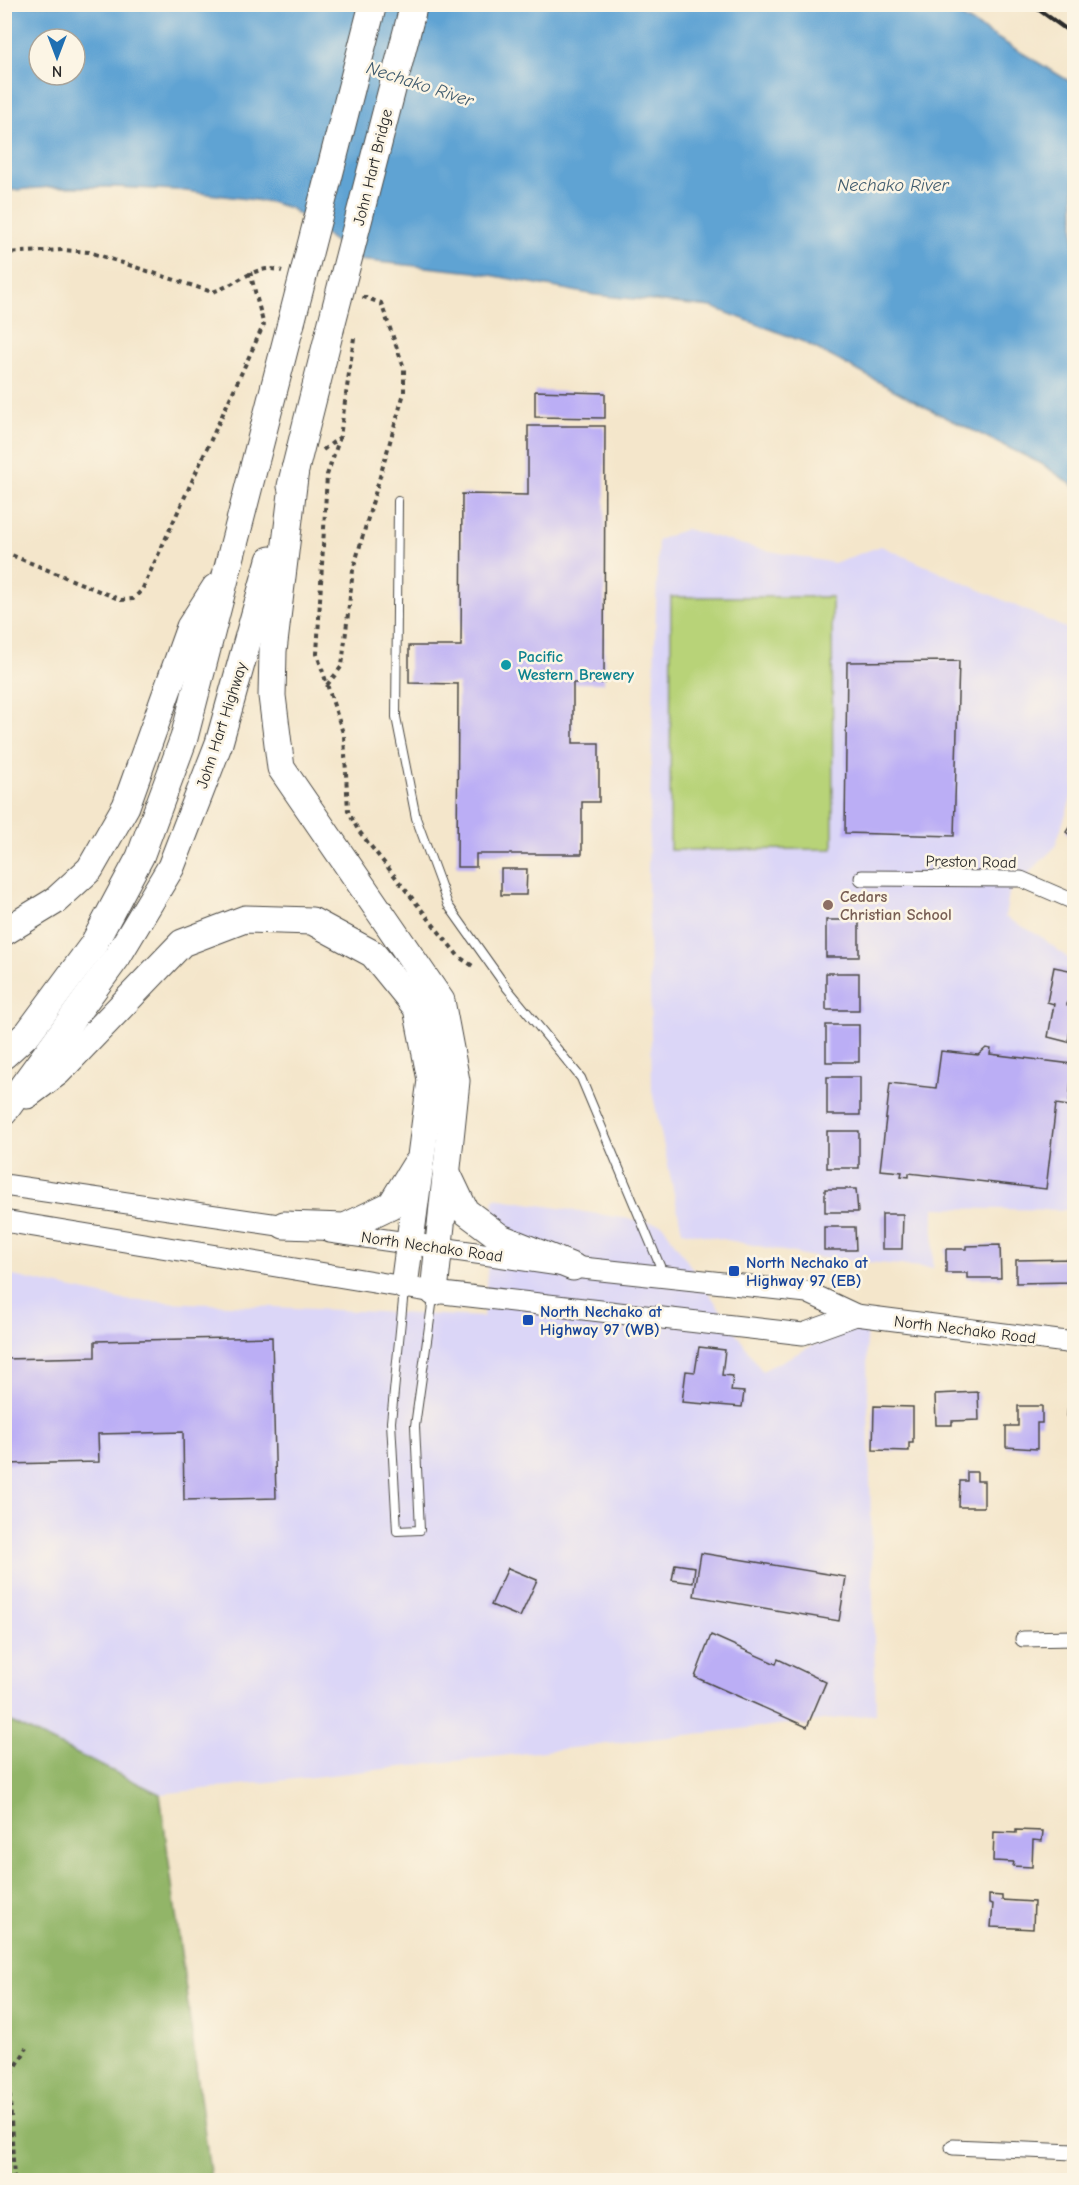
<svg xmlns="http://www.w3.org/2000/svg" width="1079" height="2185" viewBox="0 0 1079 2185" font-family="'Comic Neue',sans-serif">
<rect width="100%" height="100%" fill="#fcf5e5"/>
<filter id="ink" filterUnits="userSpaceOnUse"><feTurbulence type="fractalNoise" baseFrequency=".0167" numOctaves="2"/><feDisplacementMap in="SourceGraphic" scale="12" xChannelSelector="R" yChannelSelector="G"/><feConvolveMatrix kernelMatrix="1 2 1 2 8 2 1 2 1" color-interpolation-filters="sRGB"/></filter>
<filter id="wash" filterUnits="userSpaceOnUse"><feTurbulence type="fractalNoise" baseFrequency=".008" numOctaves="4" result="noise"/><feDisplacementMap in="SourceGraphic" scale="24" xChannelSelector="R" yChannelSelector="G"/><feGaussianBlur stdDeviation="1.35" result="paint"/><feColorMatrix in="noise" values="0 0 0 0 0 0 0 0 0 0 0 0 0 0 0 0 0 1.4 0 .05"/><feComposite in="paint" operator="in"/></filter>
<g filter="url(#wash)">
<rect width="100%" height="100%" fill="#f4e6cb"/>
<!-- built -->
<g fill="#dbd6f7">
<path d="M686,529L759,549L834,563L881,546L1070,630L1074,635V789L1055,847L1009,893L1005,917L1040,936L1074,963V1210L934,1208L933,1268L814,1257L682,1231L652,1091L648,872L658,540Z"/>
<path d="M494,1198L662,1224L762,1371L866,1319L876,1714L160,1794L5,1719L4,1274L124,1300L483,1317Z"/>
</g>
<!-- green -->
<path fill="#b8d378" stroke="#727f52" stroke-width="1.5" d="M671,597H832L833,849L670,850Z"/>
<!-- forest -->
<path fill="#92b568" stroke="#5e704a" stroke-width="1.5" d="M5,1719L160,1794L211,2180H5Z"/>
<!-- water -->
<path fill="#5ea3d3" stroke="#44677f" stroke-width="1.5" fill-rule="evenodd" d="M5,5H942L1074,84V486L1042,464L939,414L804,342L712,307L595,295L474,272L359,260L290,208L270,202L178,190L115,187H51L5,191ZM39,39H75V75H39Z"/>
<g id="blocks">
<!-- building -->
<g fill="#bbaef5">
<path d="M535,391L605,393V418L535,417Z"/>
<path d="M528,426H605L604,683H573V743H599V802H582V854H476V867H457L458,684L409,683V646H461L462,494L528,495Z"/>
<path d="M959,661L954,836L845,833L847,662Z"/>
<path d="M1074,820V838L1066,832Z"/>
<path d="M501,869H527L526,895H501Z"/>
<rect x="826" y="920" width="33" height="37"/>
<path d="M1054,967L1074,971L1067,1005L1074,1007L1068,1042L1048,1037L1054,1004L1047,1002Z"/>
<rect x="826" y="973" width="33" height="37"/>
<rect x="826" y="1025" width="33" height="37"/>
<path d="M986,1048L991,1049L990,1054L1072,1064L1069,1106L1056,1104L1046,1189L909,1173V1177L901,1176L902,1172L880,1170L890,1083L936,1088L941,1051L978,1055Z"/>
<rect x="827" y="1077" width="33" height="38"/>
<rect x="827" y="1131" width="32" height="37"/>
<path d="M825,1189H856L858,1212H825Z"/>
<path d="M882,1214H903L902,1249H882Z"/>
<path d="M824,1227H855L856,1250H824Z"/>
<path d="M1000,1245L1001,1278H967V1273H946V1249H966V1246Z"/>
<path d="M1074,1259V1282L1016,1283V1260Z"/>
<path d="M272,1337L276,1498L184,1500L183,1432L98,1434L99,1462L4,1464V1359L95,1357V1341Z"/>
<path d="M699,1347L725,1350L722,1375L733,1376L731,1391L744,1392L742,1407L682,1402L686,1371L695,1372Z"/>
<path d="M978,1392L979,1420L952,1421V1425H936L935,1394Z"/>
<path d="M1069,1393L1074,1394V1417L1067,1416Z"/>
<path d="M874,1406L913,1407V1443H909V1451L873,1450Z"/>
<path d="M1018,1406H1042V1423H1037V1449L1006,1447V1426H1018Z"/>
<path d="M967,1472H977V1481H984V1507H959L960,1481H967Z"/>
<path d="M701,1553L846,1577L839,1621L694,1596Z"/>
<path d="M675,1564L695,1567L693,1583L672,1580Z"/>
<path d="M508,1568L537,1580L520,1617L491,1605Z"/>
<path d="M711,1635L776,1664L778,1659L826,1682L807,1727L695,1677Z"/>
<path d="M1016,1830L1043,1831L1042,1841L1033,1840L1032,1867L1013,1866L1014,1862L993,1861L994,1832L1016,1833Z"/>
<path d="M989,1895L1002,1896V1900L1034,1902L1033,1929L991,1927L993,1904L989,1903Z"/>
</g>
</g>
</g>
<g filter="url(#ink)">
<use href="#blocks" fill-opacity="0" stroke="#494743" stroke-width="1.5"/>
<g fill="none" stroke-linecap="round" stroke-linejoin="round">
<defs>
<g id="lane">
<path d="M398,501L396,717L416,818L448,905L507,988L581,1078L663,1273"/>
<path d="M404,1290L391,1422L397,1531L420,1530L415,1426L433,1298"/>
</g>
<g id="street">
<path d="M862,878L1021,879L1074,902"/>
<path d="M1023,1639L1074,1638"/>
<path d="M953,2147L1074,2152"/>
</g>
<g id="secondary">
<path d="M4,1185L299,1228"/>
<path d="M4,1221L434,1292L803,1334L856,1315"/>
<path d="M330,1232L573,1267L807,1292L856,1315L1074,1343"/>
</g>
<g id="highway">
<path d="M295,469L273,651L272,696L281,768L441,1001L456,1081L434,1292"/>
<path d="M291,486L330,330"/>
<path d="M4,932L55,901L90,869L126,806L190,627L215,588"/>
<path d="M4,1055L28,1033L93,945L140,857L184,738L291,323"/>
<path d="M27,1095L58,1072L182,943L245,919L312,921L373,954L417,1008L431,1080L404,1286"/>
<path d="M4,1112L117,957L171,867L219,743L270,560"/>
<path d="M446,1171L465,1211L501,1238L573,1267"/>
<path d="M284,1225L345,1227L391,1205L415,1166"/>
</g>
</defs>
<!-- lane casing -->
<use href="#lane" stroke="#494743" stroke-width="10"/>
<!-- street casing -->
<use href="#street" stroke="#494743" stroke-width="17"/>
<!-- secondary casing -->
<use href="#secondary" stroke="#494743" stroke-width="23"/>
<!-- highway casing -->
<use href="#highway" stroke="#494743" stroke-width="29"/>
<!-- path -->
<g stroke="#494743" stroke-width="4" stroke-dasharray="4.5 4.5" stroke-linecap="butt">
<path d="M4,253L63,250L89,252L212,292C236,286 255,262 282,271"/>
<path d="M250,272L264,326"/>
<path d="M340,437L327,475L317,654L344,736L348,811L358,830L459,957L476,968"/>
<path d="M323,450L340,437L354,338"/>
<path d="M4,552L121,600L133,599L142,590L264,324"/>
<path d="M327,685L342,666L353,570L404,393V368L381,303L361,296"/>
<path d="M14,2180L9,2078L27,2048"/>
</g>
<!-- lane -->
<use href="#lane" stroke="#fff" stroke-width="8"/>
<!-- street -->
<use href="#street" stroke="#fff" stroke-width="15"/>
<!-- secondary -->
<use href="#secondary" stroke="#fff" stroke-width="21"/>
<!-- highway -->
<use href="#highway" stroke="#fff" stroke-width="27"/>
<!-- rail -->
<path stroke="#2b2b2b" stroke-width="4.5" d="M1031,4L1074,35"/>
<defs>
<g id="highway-bridge">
<path d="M291,323L373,4"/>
<path d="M330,330L414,4"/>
</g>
</defs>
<!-- highway-bridge casing -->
<use href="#highway-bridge" stroke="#494743" stroke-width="29" stroke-linecap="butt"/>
<!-- highway-bridge -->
<use href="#highway-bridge" stroke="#fff" stroke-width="27"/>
</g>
</g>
<!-- markers -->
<circle fill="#0f9aa8" stroke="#fcf5e5" stroke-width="2" cx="506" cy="665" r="6"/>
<circle fill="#8d6e63" stroke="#fcf5e5" stroke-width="2" cx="828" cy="905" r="6"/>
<g fill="#1a4fb4" stroke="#fcf5e5" stroke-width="2">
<rect x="728" y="1265" width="12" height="12" rx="3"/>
<rect x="522" y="1314" width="12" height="12" rx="3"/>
</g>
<g text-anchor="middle" stroke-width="5" stroke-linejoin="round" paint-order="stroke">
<!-- street labels -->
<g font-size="16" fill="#2b2b2b" stroke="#fcf5e5">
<text transform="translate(372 167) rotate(-76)" y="6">John Hart Bridge</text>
<text transform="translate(221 725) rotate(-72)" y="6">John Hart Highway</text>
<text transform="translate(971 861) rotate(1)" y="6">Preston Road</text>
<text transform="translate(432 1246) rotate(8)" y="6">North Nechako Road</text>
<text transform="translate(965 1329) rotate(7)" y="6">North Nechako Road</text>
</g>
<!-- culture labels -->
<g font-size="16" font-weight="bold" fill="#0d838f" stroke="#fcf5e5" text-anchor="start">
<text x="518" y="662">Pacific<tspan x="518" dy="18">Western Brewery</tspan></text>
</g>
<!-- education labels -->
<g font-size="16" font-weight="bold" fill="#785e54" stroke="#fcf5e5" text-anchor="start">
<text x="840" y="902">Cedars<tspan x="840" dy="18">Christian School</tspan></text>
</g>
<!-- transit labels -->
<g font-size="16" font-weight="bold" fill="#164399" stroke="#fcf5e5" text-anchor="start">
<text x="746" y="1268">North Nechako at<tspan x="746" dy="18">Highway 97 (EB)</tspan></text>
<text x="540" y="1317">North Nechako at<tspan x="540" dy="18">Highway 97 (WB)</tspan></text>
</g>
<!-- water labels -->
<g font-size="18" font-style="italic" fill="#3f5b6e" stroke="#fcf5e5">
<text transform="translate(420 84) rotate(18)" y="6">Nechako River</text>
<text x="893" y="191">Nechako River</text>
</g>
</g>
<!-- margin -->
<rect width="1079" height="2185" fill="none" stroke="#fcf5e5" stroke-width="24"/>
<!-- north arrow -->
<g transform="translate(57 57) rotate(180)"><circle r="28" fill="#fcf5e5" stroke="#a8a49b" stroke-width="1.5"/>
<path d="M0-4.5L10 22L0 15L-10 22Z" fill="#1f6fb2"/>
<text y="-9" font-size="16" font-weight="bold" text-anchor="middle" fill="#2b2b2b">N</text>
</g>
</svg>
